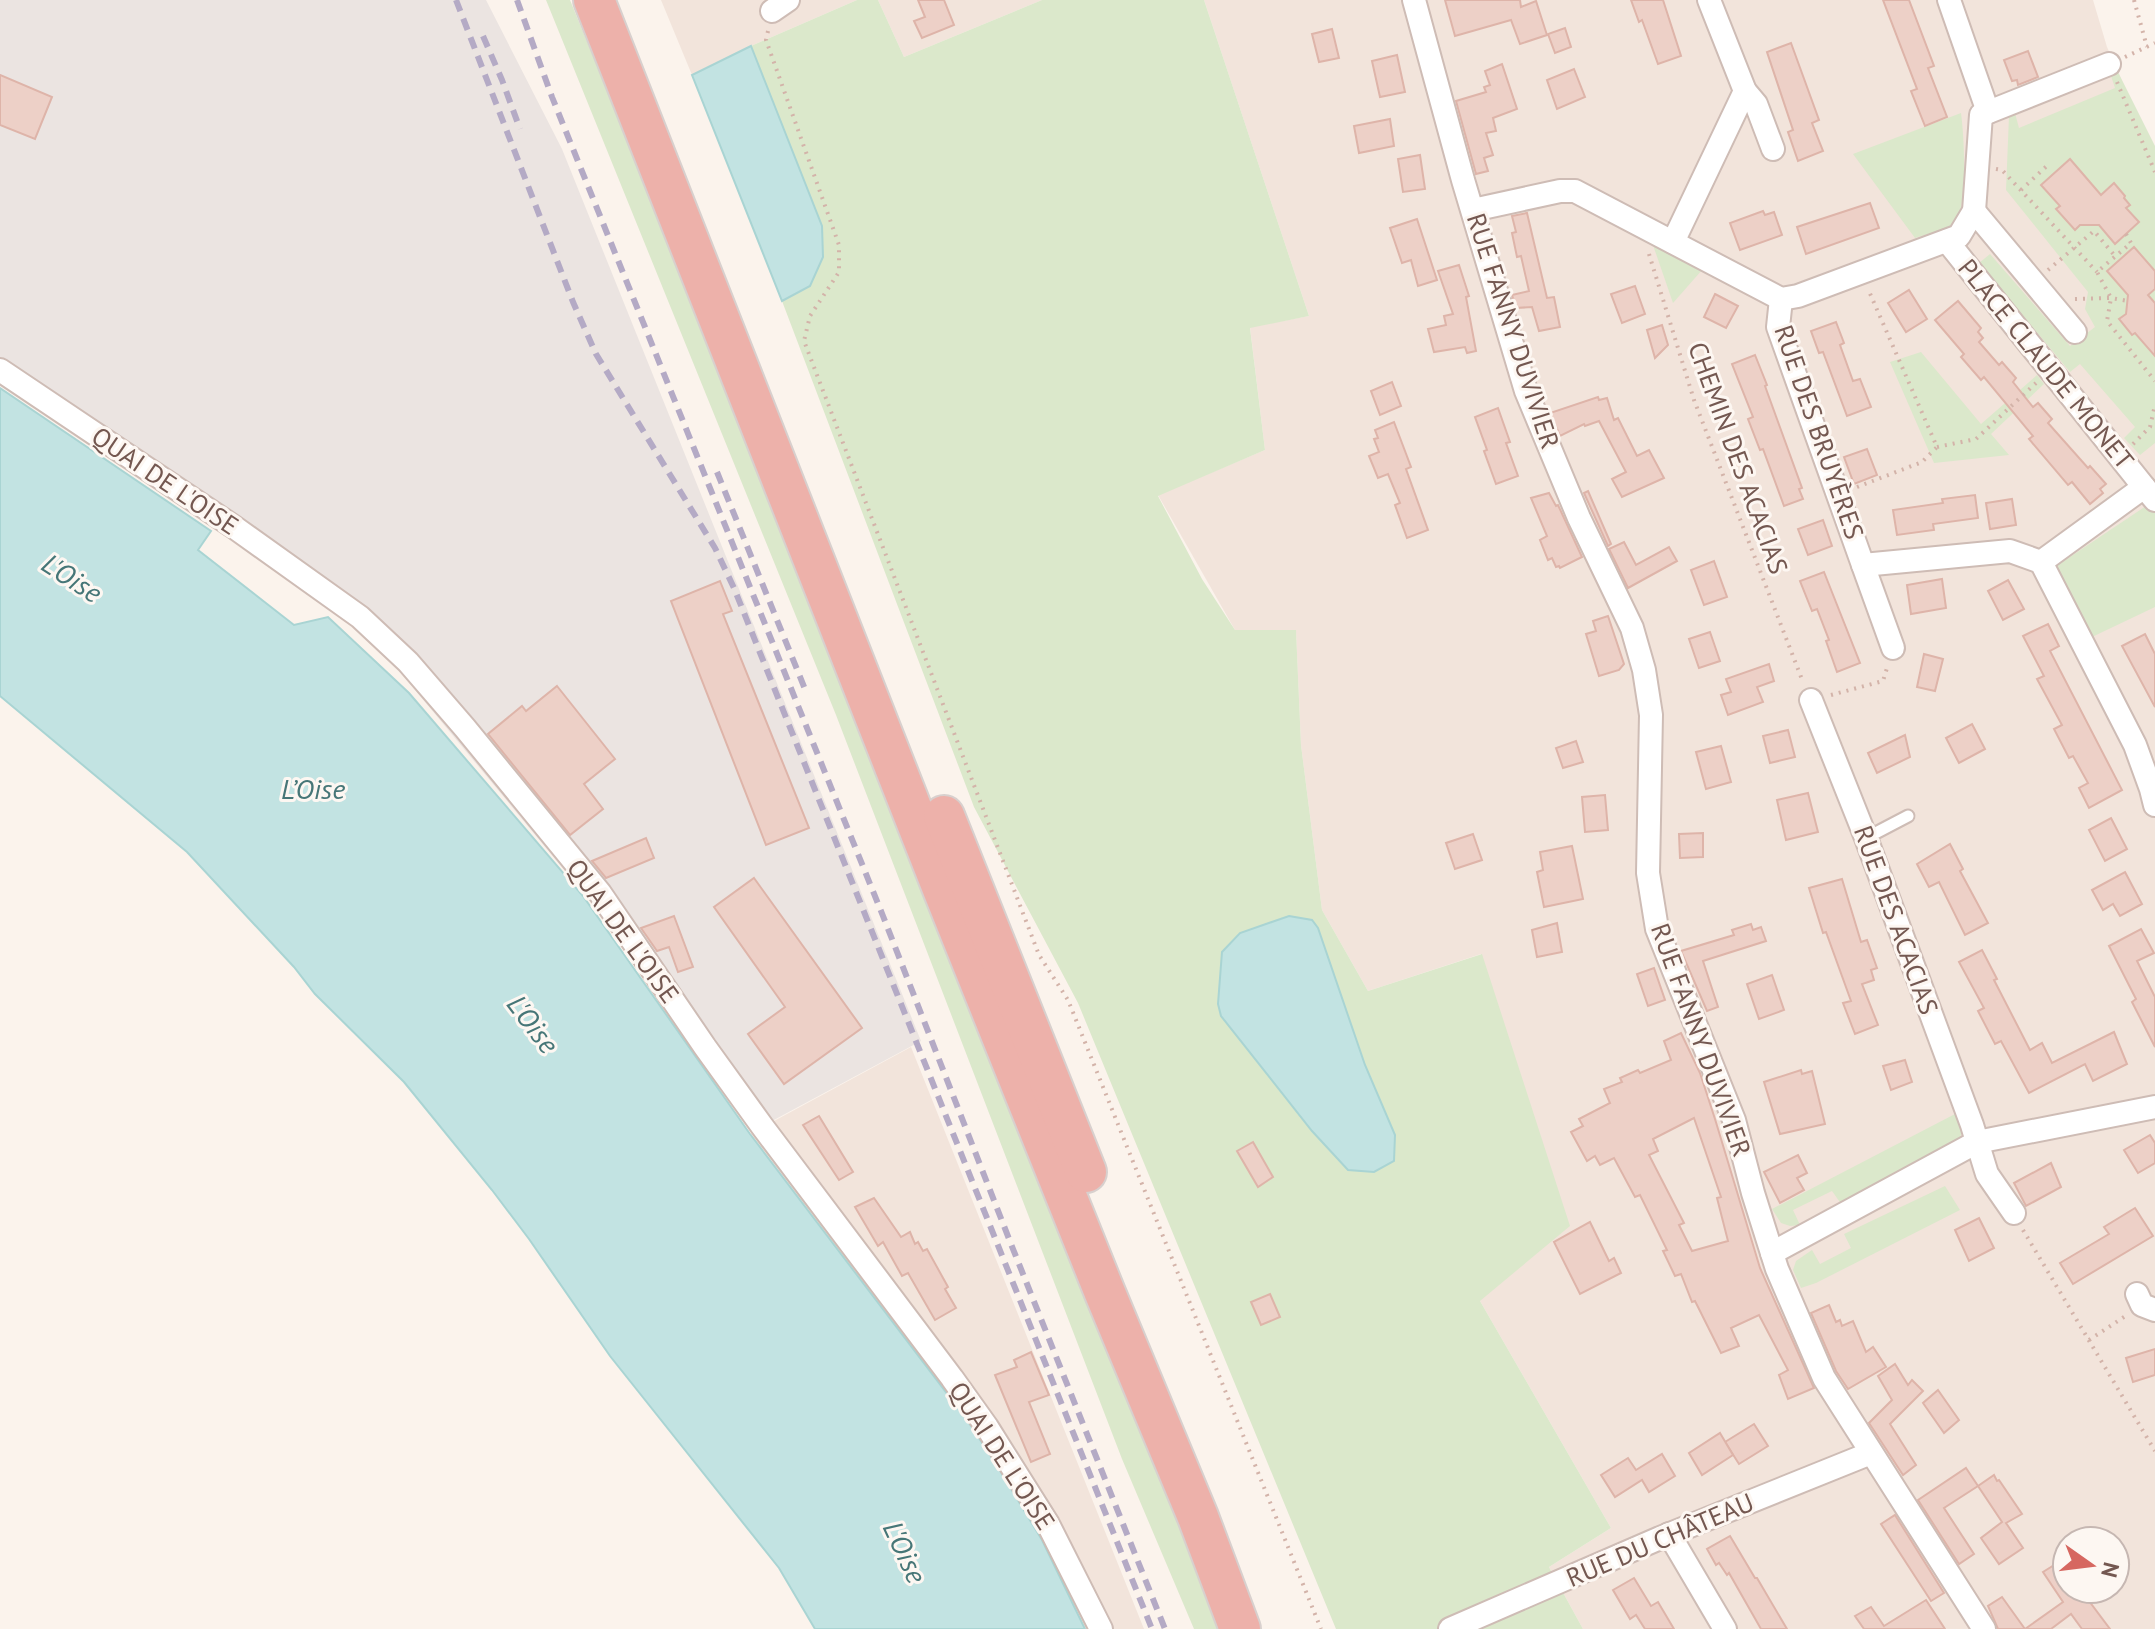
<svg xmlns="http://www.w3.org/2000/svg" width="2155" height="1629" viewBox="0 0 2155 1629" font-family="'PT Sans',sans-serif">
<rect width="100%" height="100%" fill="#fbf3ec"/>
<!-- residential -->
<g fill="#f2e4db" fill-rule="evenodd">
<path d="M661,0H857L751,46L692,75Z"/>
<path d="M878,0H1042L904,57Z"/>
<path d="M1204,0H2093L2107,47L2155,156V1629H1583L1549,1567L1611,1528L1480,1301L1481,954L1368,991L1322,910L1301,745L1296,631L1235,630L1158,495L1265,450L1250,327L1309,316ZM2067,1541H2115V1589H2067Z"/>
<path d="M911,1047L1144,1629H1085L1042,1540L967,1420L750,1134Z"/>
</g>
<!-- industrial -->
<path fill="#ebe4e1" d="M0,0H486L562,149L921,1041L772,1121L348,609L0,364Z"/>
<!-- green -->
<g fill="#dbe8cb" fill-rule="evenodd">
<path d="M546,0H570L861,707L1221,1629H1194L1122,1459L836,715Z"/>
<path d="M857,0H878L904,57L1042,0H1204L1309,316L1250,328L1265,450L1158,496L1202,579L1235,630H1296L1301,745L1322,910L1368,991L1482,954L1570,1226L1480,1301L1611,1528L1549,1567L1583,1629H1336L1078,1003L974,807L782,301L810,286L822,227L751,46ZM1318,928L1365,1065L1395,1135L1348,1169L1312,1131L1221,1016Z"/>
<path d="M2118,72L2155,146V443L2140,455L2124,438L2135,427L2080,364L2070,372L1979,263L1990,254L2070,346L2095,327L2085,309L2088,292L2006,190L2009,116L2015,113L2019,128L2115,88L2111,76Z"/>
<path d="M1961,113C1964,134 1968,203 1956,221C1949,231 1926,234 1915,238L1853,154Z"/>
<path d="M1653,245L1702,270L1673,303Z"/>
<path d="M1921,352L1981,424L2037,375L2044,384L1991,434L2009,455L1934,463L1890,362Z"/>
<path d="M2146,506L2155,512V607L2092,637L2056,572L2058,565Z"/>
<path d="M1955,1114L1962,1132L1957,1145L1842,1205L1832,1191L1793,1210L1800,1225L1790,1226L1781,1223L1772,1209Z"/>
<path d="M1945,1186L1960,1210L1816,1283L1801,1288L1793,1270L1796,1261L1812,1250L1820,1264L1851,1248L1844,1234Z"/>
</g>
<!-- water -->
<g fill="#c2e3e2" stroke="#a9d4d3" stroke-width="2">
<path d="M751,46L822,226L823,257L810,286L782,301L692,75Z"/>
<path d="M0,388L211,531L198,550L294,625L328,617L409,693L583,896L750,1134L967,1420L996,1464L1042,1540L1085,1629H815L779,1568L610,1356L529,1239L492,1190L404,1082L315,994L294,967L187,852L0,696Z"/>
<path d="M1289,916L1312,920L1318,928L1365,1065L1395,1135L1394,1161L1374,1172L1348,1170L1312,1131L1221,1016L1218,1004L1222,952L1240,933Z"/>
</g>
<!-- building -->
<g fill="#edd0c7" stroke="#deb4a9" stroke-width="2" fill-rule="evenodd">
<path d="M918,0H944L954,25L922,38L914,21L925,17Z"/>
<path d="M1445,0H1520L1521,7L1536,1L1547,35L1520,44L1511,20L1455,36Z"/>
<path d="M1631,0H1663L1681,56L1658,64L1642,20L1639,22Z"/>
<path d="M1883,0H1909L1934,66L1928,68L1947,117L1925,126L1911,91L1917,89Z"/>
<path d="M1565,28L1571,47L1555,53L1548,34Z"/>
<path d="M1332,29L1339,58L1319,62L1312,34Z"/>
<path d="M1791,43L1819,120L1812,123L1823,151L1798,161L1788,132L1793,130L1767,52Z"/>
<path d="M2028,51L2038,77L2018,85L2017,80L2012,81L2004,60Z"/>
<path d="M1397,55L1405,92L1380,97L1372,61Z"/>
<path d="M1502,64L1517,109L1493,118L1496,131L1486,133L1493,155L1484,158L1488,171L1476,174L1456,101L1486,92L1484,87L1490,85L1485,71Z"/>
<path d="M1574,69L1585,97L1557,109L1547,80Z"/>
<path d="M0,75L52,97L35,139L0,125Z"/>
<path d="M1390,119L1394,146L1359,153L1354,126Z"/>
<path d="M1420,155L1425,189L1403,192L1398,159Z"/>
<path d="M2070,159L2101,195L2114,183L2125,196L2124,198L2130,205L2126,208L2139,222L2115,244L2099,225H2080L2075,230L2056,209L2060,206L2041,185Z"/>
<path d="M1870,203L1879,228L1806,254L1797,227Z"/>
<path d="M1763,211L1765,215L1774,212L1782,235L1740,250L1730,223Z"/>
<path d="M1527,213L1547,298L1554,297L1560,327L1539,331L1532,307L1516,308L1512,295L1529,291L1521,256L1517,257L1512,233L1516,232L1512,216Z"/>
<path d="M1417,219L1437,280L1418,286L1411,260L1402,263L1390,228Z"/>
<path d="M2134,247L2155,271V289L2148,295L2155,303V356L2135,333L2132,335L2119,319L2126,314L2128,295L2107,271Z"/>
<path d="M1459,265L1469,296L1466,297L1476,351L1467,353L1465,347L1434,352L1428,329L1446,325L1444,316L1453,314L1438,271Z"/>
<path d="M1635,286L1645,314L1622,323L1611,294Z"/>
<path d="M1909,290L1927,319L1906,332L1888,303Z"/>
<path d="M1715,294L1738,306L1726,328L1704,317Z"/>
<path d="M1958,301L1981,328L1978,332L1983,338L1979,342L1999,365L2002,362L2016,378L2013,382L2033,407L2038,403L2052,419L2048,423L2088,468L2090,466L2106,484L2100,489L2103,493L2090,504L2072,482L2068,485L2029,439L2033,436L1984,377L1981,380L1961,357L1964,354L1935,320Z"/>
<path d="M1836,322L1844,343L1840,345L1853,381L1860,379L1871,407L1847,416L1823,352L1819,353L1811,331Z"/>
<path d="M1662,325L1668,345L1655,358L1647,330Z"/>
<path d="M1755,355L1767,385L1765,386L1802,488L1799,489L1803,499L1784,506L1763,449L1760,450L1748,419L1753,417L1732,364Z"/>
<path d="M1392,382L1401,406L1380,415L1371,391Z"/>
<path d="M1598,397L1599,400L1607,398L1614,420L1618,418L1637,456L1649,450L1664,478L1622,497L1612,479L1626,472L1599,421L1585,426L1584,424L1560,436L1550,413Z"/>
<path d="M1498,408L1510,442L1506,443L1518,476L1496,484L1484,451L1487,450L1475,417Z"/>
<path d="M1394,422L1411,467L1406,469L1428,530L1407,538L1395,505L1400,503L1388,474L1378,478L1369,456L1379,452L1374,439L1378,438L1375,430Z"/>
<path d="M1867,449L1877,475L1854,484L1844,457Z"/>
<path d="M1588,491L1611,544L1608,546L1584,493Z"/>
<path d="M1549,493L1556,506L1558,505L1582,557L1560,568L1559,566L1556,567L1552,558L1548,560L1540,540L1547,536L1531,498Z"/>
<path d="M1975,495L1978,518L1933,524L1934,530L1897,535L1893,510L1943,503L1942,499Z"/>
<path d="M2012,499L2016,525L1990,529L1986,503Z"/>
<path d="M1823,520L1832,546L1808,555L1798,529Z"/>
<path d="M1624,542L1636,565L1669,547L1677,561L1628,588L1609,549Z"/>
<path d="M1714,561L1727,597L1704,605L1691,570Z"/>
<path d="M1824,572L1860,663L1837,672L1826,641L1829,640L1817,609L1812,611L1800,581Z"/>
<path d="M1942,579L1946,608L1911,614L1907,585Z"/>
<path d="M2008,580L2024,609L2003,620L1988,591Z"/>
<path d="M720,581L732,611L723,614L809,828L766,845L671,601Z"/>
<path d="M1608,616L1624,664L1619,670L1599,676L1586,634L1596,631L1593,621Z"/>
<path d="M2048,624L2059,646L2050,651L2122,790L2089,808L2079,788L2088,783L2073,756L2069,758L2054,729L2062,725L2037,679L2044,676L2023,636Z"/>
<path d="M1710,632L1720,661L1699,668L1689,639Z"/>
<path d="M2145,634L2155,654V707L2122,646Z"/>
<path d="M1924,654L1943,659L1935,691L1917,687Z"/>
<path d="M1769,664L1774,681L1757,687L1763,702L1728,715L1721,695L1731,692L1726,679Z"/>
<path d="M557,686L615,759L584,784L603,809L570,835L488,734L522,706L526,711Z"/>
<path d="M1972,724L1985,749L1959,763L1946,738Z"/>
<path d="M1788,730L1795,757L1770,763L1763,736Z"/>
<path d="M1905,735L1910,757L1877,773L1868,753Z"/>
<path d="M1576,741L1583,762L1563,768L1556,748Z"/>
<path d="M1721,746L1731,782L1706,789L1696,752Z"/>
<path d="M1808,793L1818,832L1786,840L1777,800Z"/>
<path d="M1605,795L1608,830L1585,832L1582,797Z"/>
<path d="M2111,818L2127,849L2105,861L2089,830Z"/>
<path d="M1703,833V857L1680,858L1679,834Z"/>
<path d="M1473,834L1482,860L1455,869L1446,843Z"/>
<path d="M646,838L654,858L606,878L592,861Z"/>
<path d="M1950,844L1963,869L1960,871L1988,923L1965,935L1939,882L1929,887L1917,864Z"/>
<path d="M1572,846L1583,899L1544,907L1537,872L1543,870L1540,852Z"/>
<path d="M2125,872L2142,904L2120,916L2113,904L2103,910L2092,890Z"/>
<path d="M754,878L862,1028L784,1084L748,1034L785,1007L714,907Z"/>
<path d="M1842,879L1861,942L1867,940L1877,968L1871,970L1874,980L1862,984L1878,1025L1855,1034L1843,1003L1851,1001L1826,932L1823,933L1809,888Z"/>
<path d="M674,916L693,967L678,972L669,947L657,951L641,928Z"/>
<path d="M1557,923L1562,952L1537,957L1532,930Z"/>
<path d="M1751,924L1753,930L1761,927L1766,941L1703,961L1718,1007L1707,1011L1681,951L1734,935L1732,930Z"/>
<path d="M2141,929L2154,953L2137,961L2155,997V1047L2132,1002L2136,999L2109,946Z"/>
<path d="M1982,950L1997,979L1994,980L2030,1050L2042,1043L2052,1063L2114,1032L2127,1064L2093,1081L2085,1064L2029,1093L2001,1041L1995,1044L1978,1011L1984,1008L1959,962Z"/>
<path d="M1654,968L1665,1000L1648,1006L1637,974Z"/>
<path d="M1772,975L1784,1010L1759,1019L1747,984Z"/>
<path d="M1681,1033L1700,1073L1715,1119L1760,1268L1814,1388L1788,1399L1779,1375L1788,1370L1759,1315L1731,1328L1739,1346L1721,1353L1695,1301L1692,1302L1681,1274L1675,1276L1663,1251L1667,1250L1640,1195L1635,1197L1614,1158L1600,1165L1595,1156L1587,1161L1571,1132L1583,1126L1579,1119L1610,1103L1604,1089L1622,1082L1620,1078L1638,1070L1640,1073L1671,1060L1664,1041ZM1694,1118L1721,1197L1717,1198L1728,1241L1692,1251L1679,1225L1684,1223L1649,1155L1658,1151L1653,1139Z"/>
<path d="M1905,1060L1912,1082L1891,1090L1883,1066Z"/>
<path d="M1801,1070L1802,1074L1812,1071L1825,1124L1780,1134L1764,1082Z"/>
<path d="M819,1116L853,1172L839,1180L803,1125Z"/>
<path d="M2150,1135L2155,1143V1163L2138,1173L2124,1150Z"/>
<path d="M1253,1142L1273,1177L1258,1187L1237,1151Z"/>
<path d="M1798,1155L1807,1173L1797,1178L1804,1190L1780,1203L1764,1172Z"/>
<path d="M2051,1163L2061,1187L2026,1206L2014,1183Z"/>
<path d="M874,1198L901,1237L910,1232L915,1244L918,1242L923,1251L927,1249L948,1287L945,1289L956,1308L935,1320L908,1273L902,1276L883,1242L878,1246L855,1207Z"/>
<path d="M2135,1208L2153,1236L2073,1284L2060,1263L2109,1234L2104,1227Z"/>
<path d="M1979,1218L1994,1248L1969,1261L1955,1230Z"/>
<path d="M1590,1222L1609,1261L1614,1258L1621,1273L1580,1294L1554,1242Z"/>
<path d="M1270,1294L1280,1317L1261,1325L1251,1302Z"/>
<path d="M1829,1305L1836,1322L1840,1320L1842,1326L1853,1321L1866,1352L1873,1347L1886,1367L1848,1389L1836,1371L1811,1313Z"/>
<path d="M2155,1349V1375L2133,1382L2126,1358Z"/>
<path d="M1031,1352L1049,1395L1029,1402L1050,1454L1031,1462L995,1375L1017,1367L1014,1360Z"/>
<path d="M1895,1364L1908,1385L1912,1380L1923,1391L1890,1424L1916,1465L1903,1475L1869,1423L1892,1400L1878,1376Z"/>
<path d="M1938,1390L1959,1420L1944,1433L1923,1403Z"/>
<path d="M1754,1424L1768,1446L1739,1464L1725,1442Z"/>
<path d="M1720,1433L1733,1455L1702,1475L1689,1453Z"/>
<path d="M1662,1454L1675,1476L1649,1492L1642,1480L1615,1497L1601,1475L1628,1458L1636,1470Z"/>
<path d="M1966,1468L1978,1486L1944,1508L1974,1554L1959,1564L1918,1500Z"/>
<path d="M1994,1475L1997,1481L1999,1480L2022,1514L2006,1523L2023,1548L1999,1564L1981,1538L2002,1522L1978,1486Z"/>
<path d="M1895,1515L1944,1593L1931,1601L1881,1524Z"/>
<path d="M1730,1536L1755,1578H1757L1787,1629H1761L1729,1573L1727,1575L1719,1563L1716,1565L1707,1549Z"/>
<path d="M2067,1557V1589H2080L2110,1629H2082L2071,1614L2051,1629H1998L1988,1606L2002,1597L2025,1629L2063,1602L2043,1572Z"/>
<path d="M1634,1578L1651,1606L1658,1602L1674,1629H1645L1636,1615L1630,1619L1613,1590Z"/>
<path d="M1926,1600L1945,1629H1864L1855,1616L1871,1607L1884,1626Z"/>
</g>
<g fill="none" stroke-linecap="round" stroke-linejoin="round">
<defs>
<path id="lane" d="M1866,838L1908,816"/>
<g id="street">
<path d="M1414,0L1463,180L1526,391L1579,518L1632,628L1644,670L1651,715L1648,873L1657,929L1734,1120L1753,1193L1777,1269L1824,1378L1984,1629"/>
<path d="M1709,0L1745,91L1756,104L1773,149"/>
<path d="M1949,0L1988,112"/>
<path d="M772,11L788,0"/>
<path d="M1473,210L1560,191H1575L1781,299L1798,296L1959,236L1974,211L1981,115L2109,64"/>
<path d="M1974,211L2075,332"/>
<path d="M1947,241L2144,487"/>
<path d="M1673,242L1745,91"/>
<path d="M1781,299L1778,327L1863,565L2010,551L2041,562L2144,487L2155,500"/>
<path d="M0,370L234,527L360,617L408,662L465,728L600,893L705,1047L762,1126L952,1378L987,1427L1048,1524L1101,1629"/>
<path d="M2041,562L2135,745L2151,789L2155,805"/>
<path d="M1863,565L1893,648"/>
<path d="M1811,700L1866,838L1972,1125L1987,1174L2014,1213"/>
<path d="M1772,1253L1977,1142L2155,1107"/>
<path d="M2137,1294L2142,1305L2155,1310"/>
<path d="M1669,1534L1725,1629"/>
<path d="M1450,1629L1660,1538L1871,1453"/>
</g>
<g id="highway">
<path d="M594,0L943,889L1105,1293L1198,1517L1240,1629"/>
<path d="M944,816L1086,1172"/>
</g>
</defs>
<!-- lane casing -->
<use href="#lane" stroke="#cebcb5" stroke-width="15"/>
<!-- street casing -->
<use href="#street" stroke="#cebcb5" stroke-width="26"/>
<!-- highway casing -->
<use href="#highway" stroke="#d8d0ce" stroke-width="44"/>
<!-- path -->
<g stroke="#d3b3a9" stroke-width="4" stroke-dasharray="2 6" stroke-linecap="butt">
<path d="M2134,0L2147,47"/>
<path d="M768,31L766,40L839,245V272L810,316L804,341L1039,955L1068,1000L1321,1629"/>
<path d="M2125,57L2155,43"/>
<path d="M2117,82L2155,172"/>
<path d="M1996,169L2002,170L2097,272"/>
<path d="M2021,190L2050,163"/>
<path d="M2126,234L2131,243L2097,272L2111,298L2107,321L2155,381"/>
<path d="M1649,254L1694,400L1803,682"/>
<path d="M2048,270L2094,231L2115,256"/>
<path d="M2075,299L2111,298L2128,301"/>
<path d="M2133,444L2150,427L2155,405"/>
<path d="M1937,447L1976,439L2036,383"/>
<path d="M1857,487L1922,462L1937,447L1868,289"/>
<path d="M1831,695L1883,681L1887,668"/>
<path d="M2023,1230L2155,1451"/>
<path d="M2089,1340L2127,1315"/>
</g>
<!-- lane -->
<use href="#lane" stroke="#fff" stroke-width="11"/>
<!-- street -->
<use href="#street" stroke="#fff" stroke-width="22"/>
<!-- highway -->
<use href="#highway" stroke="#edb1aa" stroke-width="40"/>
<!-- rail -->
<g stroke="#b4aac5" stroke-width="6" stroke-dasharray="12 8" stroke-linecap="butt">
<path d="M456,0L573,302L596,354L715,548L734,588L1152,1629"/>
<path d="M517,0L552,97L883,916L1011,1244L1165,1629"/>
<path d="M483,36L502,80L520,129"/>
<path d="M717,472L807,694"/>
</g>
</g>
<g text-anchor="middle" stroke-width="6" stroke-linejoin="round" paint-order="stroke">
<!-- street labels -->
<g font-size="26" fill="#745851" stroke="#fdf7f2">
<text transform="translate(1513 331) rotate(72)" y="9">RUE FANNY DUVIVIER</text>
<text transform="translate(2046 364) rotate(51)" y="9">PLACE CLAUDE MONET</text>
<text transform="translate(1819 432) rotate(71)" y="9">RUE DES BRUYÈRES</text>
<text transform="translate(1738 458) rotate(70)" y="9">CHEMIN DES ACACIAS</text>
<text transform="translate(165 481) rotate(34)" y="9">QUAI DE L'OISE</text>
<text transform="translate(1896 920) rotate(70)" y="9">RUE DES ACACIAS</text>
<text transform="translate(623 931) rotate(54)" y="9">QUAI DE L'OISE</text>
<text transform="translate(1701 1040) rotate(70)" y="9">RUE FANNY DUVIVIER</text>
<text transform="translate(1002 1456) rotate(57)" y="9">QUAI DE L'OISE</text>
<text transform="translate(1660 1540) rotate(-23)" y="9">RUE DU CHÂTEAU</text>
</g>
<!-- water labels -->
<g font-size="28" font-style="italic" fill="#467677" stroke="#fdf7f2">
<text transform="translate(72 578) rotate(33)" y="10">L'Oise</text>
<text x="313" y="799">L’Oise</text>
<text transform="translate(533 1024) rotate(53)" y="10">L'Oise</text>
<text transform="translate(905 1552) rotate(65)" y="10">L'Oise</text>
</g>
</g>
<!-- north arrow -->
<g transform="translate(2091 1565) rotate(104)"><circle r="38" fill="#fdf7f2" stroke="#c6b7b2" stroke-width="2"/>
<path d="M0-6L14 30L0 20L-14 30Z" fill="#d66760"/>
<text y="-12" font-size="22" font-weight="bold" text-anchor="middle" fill="#745851">N</text>
</g>
</svg>
